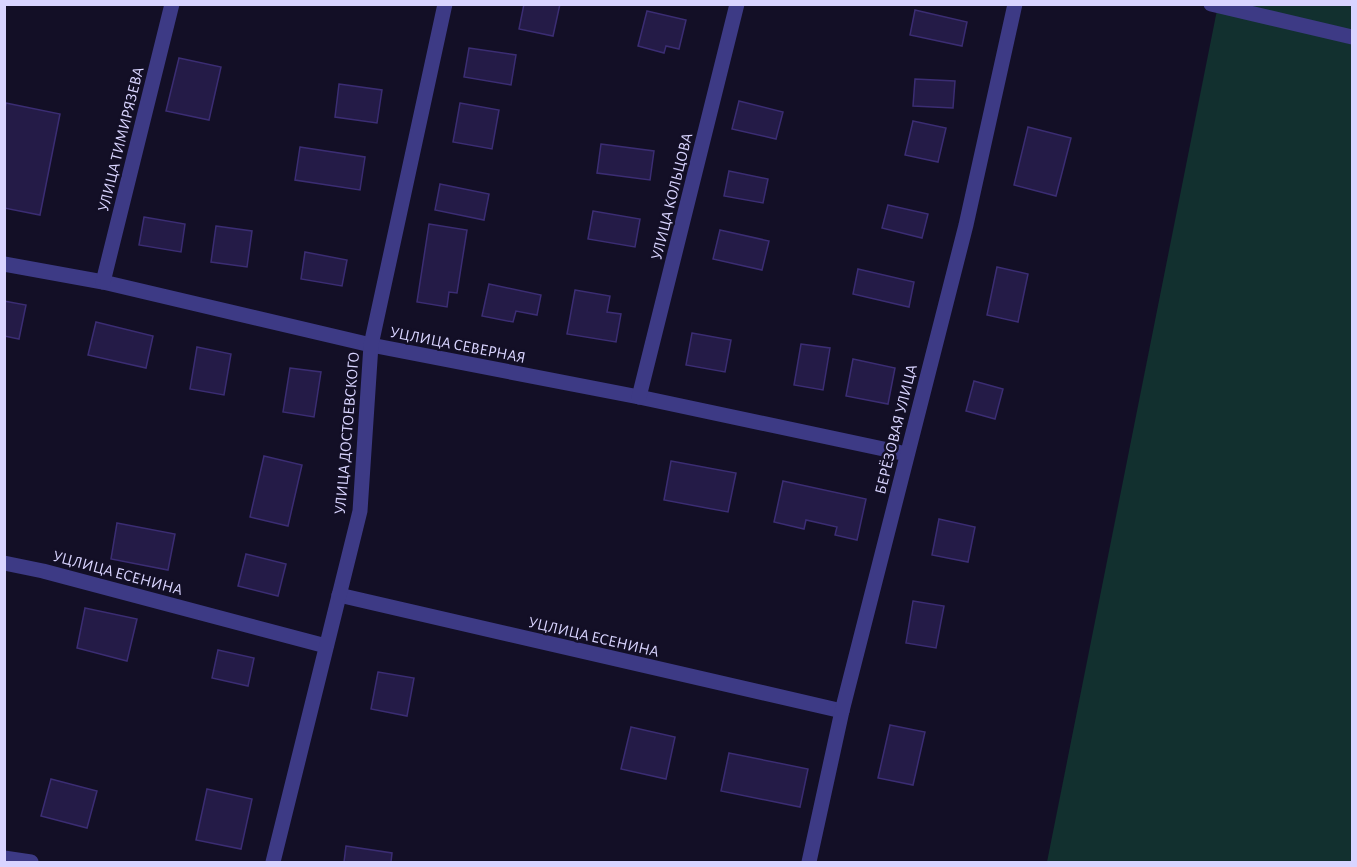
<svg xmlns="http://www.w3.org/2000/svg" width="1357" height="867" viewBox="0 0 1357 867" font-family="'Alegreya Sans',sans-serif">
<rect width="100%" height="100%" fill="#130f26"/>
<!-- green -->
<path fill="#12302f" d="M1218,5H1352V862H1047Z"/>
<!-- building -->
<g fill="#241b47" stroke="#3b2d73" stroke-width="1.5">
<path d="M524,4H560L553,36L519,29Z"/>
<path d="M915,10L967,22L962,46L910,35Z"/>
<path d="M647,11L686,20L679,49L666,46L664,53L638,46Z"/>
<path d="M469,48L516,55L511,85L464,77Z"/>
<path d="M179,58L221,67L209,120L166,111Z"/>
<path d="M915,79L955,81L953,108L913,106Z"/>
<path d="M339,84L382,90L377,123L335,117Z"/>
<path d="M739,101L783,112L776,139L732,129Z"/>
<path d="M6,103L60,114L40,215L4,208V113Z"/>
<path d="M460,103L499,110L492,149L453,142Z"/>
<path d="M913,121L946,128L938,162L905,155Z"/>
<path d="M1028,127L1071,138L1056,196L1014,185Z"/>
<path d="M601,144L654,151L650,180L597,173Z"/>
<path d="M300,147L365,157L360,190L295,180Z"/>
<path d="M729,171L768,179L763,203L724,196Z"/>
<path d="M440,184L489,194L484,220L435,210Z"/>
<path d="M888,205L928,214L922,238L882,228Z"/>
<path d="M593,211L640,219L635,247L588,239Z"/>
<path d="M144,217L185,224L181,252L139,245Z"/>
<path d="M429,224L467,230L457,293L449,292L447,307L417,302Z"/>
<path d="M216,226L252,231L247,267L211,262Z"/>
<path d="M720,230L769,241L762,270L713,259Z"/>
<path d="M305,252L347,260L342,286L301,279Z"/>
<path d="M997,267L1028,274L1018,322L987,315Z"/>
<path d="M858,269L914,282L909,307L853,294Z"/>
<path d="M489,284L541,295L537,315L516,311L513,322L482,316Z"/>
<path d="M575,290L610,296L607,312L621,314L616,342L567,334Z"/>
<path d="M4,301L26,305L19,339L4,336Z"/>
<path d="M96,322L153,336L146,368L88,355Z"/>
<path d="M692,333L731,340L725,372L686,365Z"/>
<path d="M801,344L830,348L823,390L794,385Z"/>
<path d="M197,347L231,354L224,395L190,389Z"/>
<path d="M853,359L895,368L888,404L846,396Z"/>
<path d="M290,368L321,372L314,417L283,412Z"/>
<path d="M974,381L1003,389L995,419L966,411Z"/>
<path d="M264,456L302,465L288,526L250,517Z"/>
<path d="M671,461L736,473L728,512L664,500Z"/>
<path d="M783,481L866,499L857,540L835,535L837,527L806,520L804,529L774,522Z"/>
<path d="M939,519L975,527L968,562L932,555Z"/>
<path d="M117,523L175,534L168,570L111,559Z"/>
<path d="M246,554L286,564L278,596L238,586Z"/>
<path d="M913,601L944,606L936,648L906,643Z"/>
<path d="M85,608L137,619L127,661L77,648Z"/>
<path d="M218,650L254,658L248,686L212,678Z"/>
<path d="M378,672L414,678L407,716L371,709Z"/>
<path d="M890,725L925,732L913,785L878,778Z"/>
<path d="M631,727L675,737L666,779L621,769Z"/>
<path d="M729,753L808,769L800,807L721,791Z"/>
<path d="M51,779L97,791L87,828L41,816Z"/>
<path d="M207,789L252,799L241,849L196,840Z"/>
<path d="M346,846L392,853L391,862H344Z"/>
</g>
<g fill="none" stroke-linecap="round" stroke-linejoin="round">
<!-- minor -->
<g stroke="#3d3a85" stroke-width="15">
<path d="M1211,4L1352,37"/>
<path d="M4,264L103,282L371,345L639,397L907,454"/>
<path d="M103,282L172,4"/>
<path d="M639,397L737,4"/>
<path d="M4,563L43,571L326,646"/>
<path d="M339,595L842,711"/>
<path d="M4,858L31,862"/>
<path d="M273,862L360,511L371,345L445,4"/>
<path d="M809,862L842,711L966,225L1015,4"/>
</g>
</g>
<g text-anchor="middle" stroke-width="5" stroke-linejoin="round" paint-order="stroke">
<!-- street labels -->
<g font-size="16" fill="#d9d4ff" stroke="#130f26">
<text transform="translate(120 139) rotate(-76)" y="6">УЛИЦА ТИМИРЯЗЕВА</text>
<text transform="translate(671 196) rotate(-76)" y="6">УЛИЦА КОЛЬЦОВА</text>
<text transform="translate(458 344) rotate(11)" y="6">УЦЛИЦА СЕВЕРНАЯ</text>
<text transform="translate(895 429) rotate(-76)" y="6">БЕРЁЗОВАЯ УЛИЦА</text>
<text transform="translate(346 433) rotate(-85)" y="6">УЛИЦА ДОСТОЕВСКОГО</text>
<text transform="translate(118 572) rotate(15)" y="6">УЦЛИЦА ЕСЕНИНА</text>
<text transform="translate(594 636) rotate(13)" y="6">УЦЛИЦА ЕСЕНИНА</text>
</g>
</g>
<!-- border -->
<rect width="1357" height="867" fill="none" stroke="#d9d4ff" stroke-width="12"/>
</svg>
